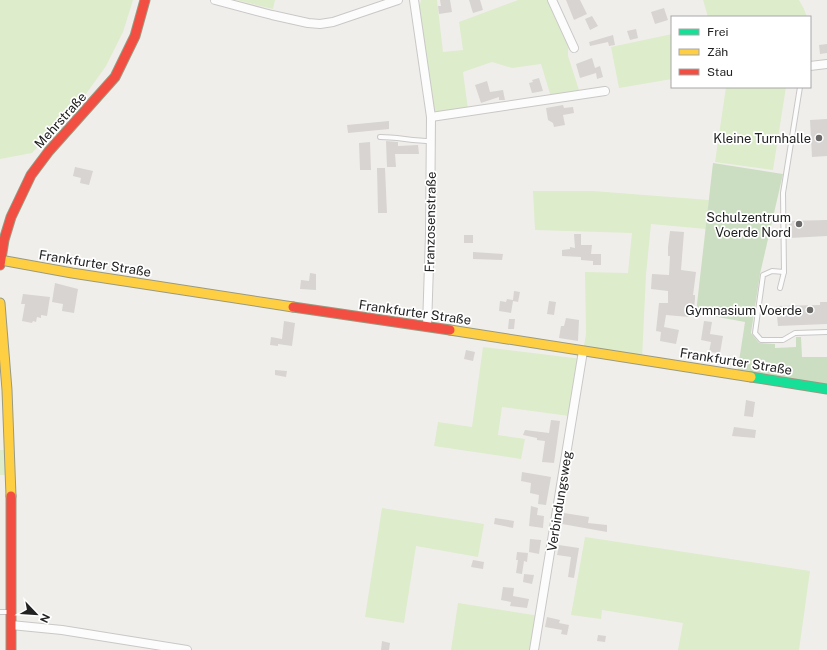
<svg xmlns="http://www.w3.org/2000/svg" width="827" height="650" viewBox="0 0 827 650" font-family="'Public Sans',sans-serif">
<rect width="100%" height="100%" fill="#f0eeeb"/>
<!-- grass -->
<g fill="#ddeccb">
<path d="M0,0H133L123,32L106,66L83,98L32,153L0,159Z"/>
<path d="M236,0H275L273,9Z"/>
<path d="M421,0H437L443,52L463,50L459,22L518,0H550L569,47L568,50V56L580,93L551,97L541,64L512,68L492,62L463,72L468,109L437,113L433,109L419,8Z"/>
<path d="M703,0H799L804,9L807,17H708Z"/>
<path d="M672,34V79L619,88L611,47Z"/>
<path d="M726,87H786L773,170L715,162Z"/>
<path d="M533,191H593L709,200L706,229L651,224L646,275L642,359L583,351L586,334L585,272L628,273L632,233L535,230Z"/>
<path d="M483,347L582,359L569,416L502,407L498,435L525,439L521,459L434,446L438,422L472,427Z"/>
<path d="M0,450H6L5,475H0Z"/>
<path d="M382,508L484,524L478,557L416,546L404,623L365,617Z"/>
<path d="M585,537L810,571L799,650H678L683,623L602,610L601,619L571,615Z"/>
<path d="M458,603L540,616L534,650H451Z"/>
</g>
<!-- forest -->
<path fill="#cbdec1" d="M713,163L783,174L760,274L751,333L759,343L775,344V348L796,347V337H801L802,357H827V388L737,374L745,322L696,313Z"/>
<!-- building -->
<g fill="#d7d4d2">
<path d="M440,0H450L452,12L439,14L438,6H441Z"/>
<path d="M469,0H480L483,10L473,13Z"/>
<path d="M566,0H580L587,14L574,20Z"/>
<path d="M664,8L668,20L655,24L651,12Z"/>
<path d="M592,16L598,26L590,30L585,19Z"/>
<path d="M636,29L638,38L630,40L627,31Z"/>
<path d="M613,35L615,45L609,46L608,42L590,46L589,42Z"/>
<path d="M827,44V53L820,54L819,45Z"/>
<path d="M592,58L595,68L600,66L603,77L597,79L596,73L580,78L576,64Z"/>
<path d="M539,78L543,91L532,93L529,83L533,82L532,80Z"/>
<path d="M487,81L490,92L503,90L505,100H499V97L481,103L475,85Z"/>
<path d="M563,105L564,108L573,107L574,113L563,115L565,125L554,127L553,123L548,120L546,108Z"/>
<path d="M827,119V156L812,157L810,120Z"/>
<path d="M389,121V129L348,133L347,125Z"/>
<path d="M386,141L398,142V146L418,145L419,154H395L396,167H387Z"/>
<path d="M370,142L371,170H360L359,143Z"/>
<path d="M75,167L93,171L89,185L80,183L81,178L73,176Z"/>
<path d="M377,168H385L387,213H378Z"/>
<path d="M827,220V236L790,238L789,221Z"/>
<path d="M670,231L684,232L681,270L696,272L693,295H695V299L693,316L689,315V317L666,315L664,327L679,330L676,344L660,341L661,332L656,331L659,303H668V291L651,289L652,274L669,275L670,256H668V247Z"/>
<path d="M574,234H581V245H592L591,254H601V265H593V261L581,260V257L562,256V250L570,249V247L575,248Z"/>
<rect x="464" y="235" width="9" height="8"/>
<path d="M473,252L503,254L502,260L473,259Z"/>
<path d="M310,273L316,274V290L300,289L301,280L309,281Z"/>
<path d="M55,283L78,289L74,313L62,311L63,304L52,302Z"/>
<path d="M514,291L520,292L518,302L513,301L511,313L499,311L500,301L506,302L507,299L513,300Z"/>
<path d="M23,294L50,297L47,316L41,315V318L37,317L36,322L33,321L32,323L22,321L25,304H21Z"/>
<path d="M549,301L556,302L554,315L547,314Z"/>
<path d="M820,302H827V324L778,326L776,306L820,305Z"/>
<path d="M566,318L579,320L578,341L559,338L561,326H564Z"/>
<path d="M509,319H515L514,329H508Z"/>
<path d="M284,321L295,323L292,346L278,344V346L270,345L271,337L282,339Z"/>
<path d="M704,321L712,322L710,334L723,336L720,353L709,352L711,342L701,340Z"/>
<path d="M466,350L475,352L473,361L464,359Z"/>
<path d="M275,370L287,371L286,377L275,375Z"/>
<path d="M746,400L755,402L753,417L744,416Z"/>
<path d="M551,420L560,421L554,463L542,462L545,441L537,440V438L523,435L525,430L549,433Z"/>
<path d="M734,427L756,430L755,438L732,436Z"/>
<path d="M522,472L551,477L546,505L538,504L539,495L530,493L531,483L521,481Z"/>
<path d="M531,506L538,508L537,515L544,516L543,528L529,526Z"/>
<path d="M564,513L589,517L588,523L607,525V532L562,524Z"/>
<path d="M495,518L514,521L513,528L494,524Z"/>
<path d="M530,539L541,540L539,554L529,552Z"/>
<path d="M559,545L579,548L574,578L568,577L571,557L557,555Z"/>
<path d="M517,552L528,553L527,562L524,561L522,574L516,573L518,560H516Z"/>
<path d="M473,560L484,562L483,569L471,567Z"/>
<path d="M524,574L534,575L532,584L523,582Z"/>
<path d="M503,587L514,588L513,596L529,599L527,608L510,606L511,602L501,600Z"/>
<path d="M547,617L560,620L559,623L569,625L567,635L561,634L562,630L545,627Z"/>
<path d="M598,635L606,636L605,642L597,641Z"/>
<path d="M382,641L390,643L389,650H381Z"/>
</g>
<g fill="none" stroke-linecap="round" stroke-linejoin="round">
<defs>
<g id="lane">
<path d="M380,137C397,137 413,141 431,141"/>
<path d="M784,272L772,271L763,275L755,333L761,340H783L795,333L827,332"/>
<path d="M780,288L784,272L783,193L800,87"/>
<path d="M0,612H11"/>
</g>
<g id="street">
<path d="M215,0L272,15L308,23L320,24L333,22L398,0"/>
<path d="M414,0L431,117L430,234L427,327"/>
<path d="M552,0L574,48"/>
<path d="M810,66L827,64"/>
<path d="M431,117L605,91"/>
<path d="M11,625L62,630L187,650"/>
<path d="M534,650L583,351"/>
</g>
<path id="fast" d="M751,377L827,389"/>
<g id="slow">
<path d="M0,260L72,273L293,307"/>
<path d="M0,303L7,390L11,496"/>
<path d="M450,330L751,377"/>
</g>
<g id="jam">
<path d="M0,265L4,240L11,217L31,175L49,151L115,77L135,36L145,0"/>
<path d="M293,307L450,330"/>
<path d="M11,650V496"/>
</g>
</defs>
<!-- lane casing -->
<use href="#lane" stroke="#c9c8c7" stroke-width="6"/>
<!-- street casing -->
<use href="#street" stroke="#c9c8c7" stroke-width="10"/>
<!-- fast casing -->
<use href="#fast" stroke="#999a82" stroke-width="11"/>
<!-- slow casing -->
<use href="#slow" stroke="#999a82" stroke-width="11"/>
<!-- jam casing -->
<use href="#jam" stroke="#999a82" stroke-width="11"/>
<!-- lane -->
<use href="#lane" stroke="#fdfcfc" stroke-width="4"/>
<!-- street -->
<use href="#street" stroke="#fdfcfc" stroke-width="8"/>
<!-- fast -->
<use href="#fast" stroke="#16e098" stroke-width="9"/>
<!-- slow -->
<use href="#slow" stroke="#ffcf43" stroke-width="9"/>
<!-- jam -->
<use href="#jam" stroke="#f24e42" stroke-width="9"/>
</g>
<!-- markers -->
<g fill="#6a6968" stroke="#fff" stroke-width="1.5">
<circle cx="819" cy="138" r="4"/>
<circle cx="799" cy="224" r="4"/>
<circle cx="810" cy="310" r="4"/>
</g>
<g text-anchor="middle" stroke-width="3.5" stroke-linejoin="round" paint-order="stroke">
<!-- street labels -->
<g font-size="13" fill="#222" stroke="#fff">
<text transform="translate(60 120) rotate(-48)" y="5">Mehrstraße</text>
<text transform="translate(430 222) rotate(-89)" y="5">Franzosenstraße</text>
<text transform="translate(95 263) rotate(9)" y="5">Frankfurter Straße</text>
<text transform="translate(415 312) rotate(8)" y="5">Frankfurter Straße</text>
<text transform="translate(736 361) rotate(9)" y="5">Frankfurter Straße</text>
<text transform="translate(559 501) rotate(-81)" y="5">Verbindungsweg</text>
</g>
<!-- poi labels -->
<g font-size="13" fill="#222" stroke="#fff" text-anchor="end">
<text x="811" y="143">Kleine Turnhalle</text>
<text x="791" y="222">Schulzentrum<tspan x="791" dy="15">Voerde Nord</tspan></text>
<text x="802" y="315">Gymnasium Voerde</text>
</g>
</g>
<!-- legend -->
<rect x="671" y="16" width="140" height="72" fill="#ffffff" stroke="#a7a7a7"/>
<rect x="679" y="29" width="20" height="6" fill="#16e098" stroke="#a7a7a7"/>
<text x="707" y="36" font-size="12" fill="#222222">Frei</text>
<rect x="679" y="49" width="20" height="6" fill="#ffcf43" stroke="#a7a7a7"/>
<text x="707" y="56" font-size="12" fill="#222222">Zäh</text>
<rect x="679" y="69" width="20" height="6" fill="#f24e42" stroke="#a7a7a7"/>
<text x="707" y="76" font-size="12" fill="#222222">Stau</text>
<!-- north arrow -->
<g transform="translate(36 614) rotate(115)" stroke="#ffffff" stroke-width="3" paint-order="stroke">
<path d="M0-3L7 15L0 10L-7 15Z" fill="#222222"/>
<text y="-6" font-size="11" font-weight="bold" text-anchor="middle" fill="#222222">N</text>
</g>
</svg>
